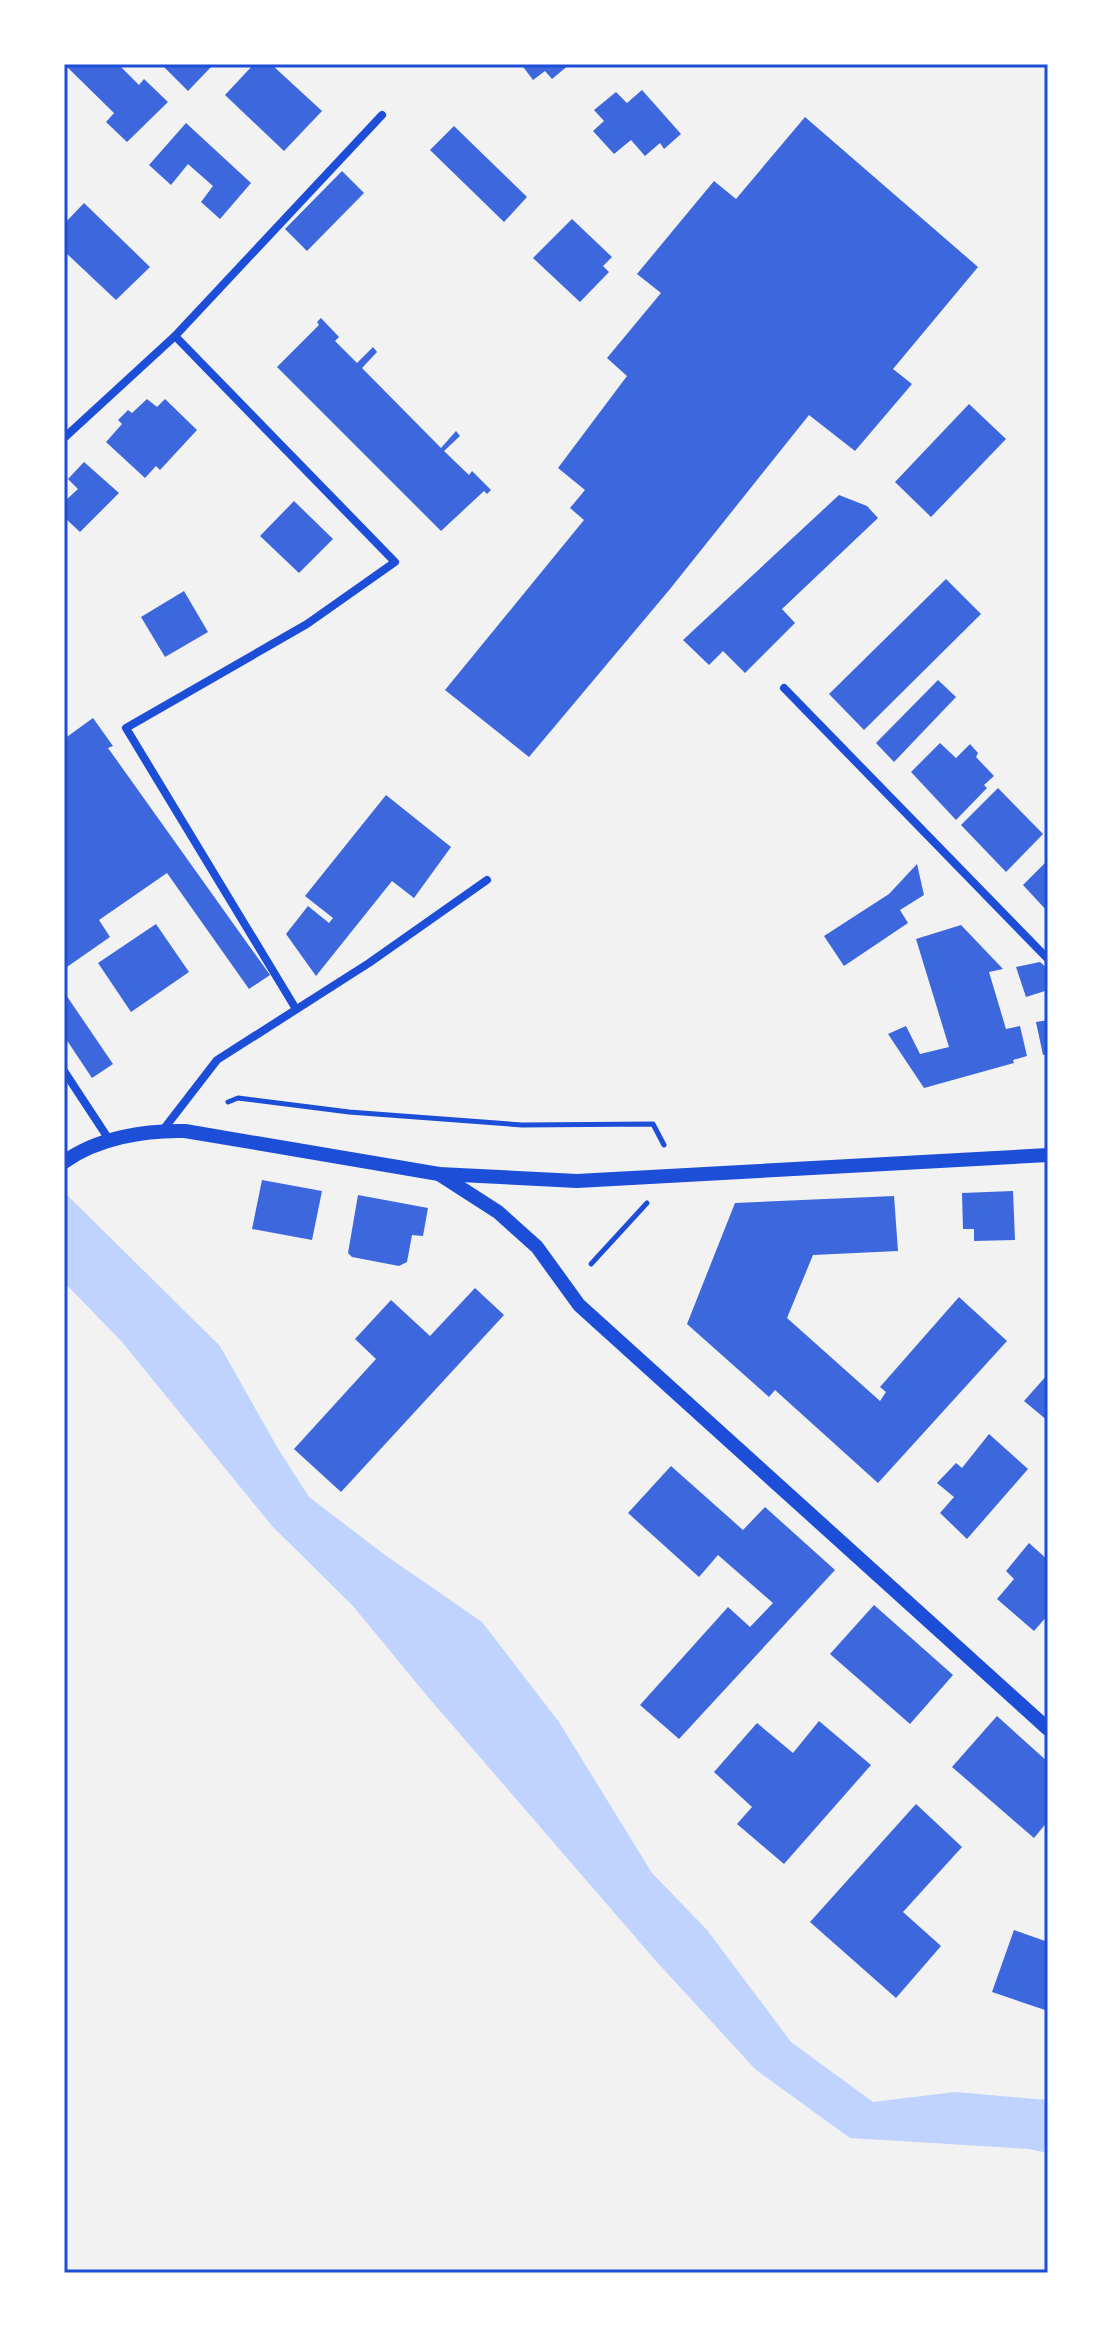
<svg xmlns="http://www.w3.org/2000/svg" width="1112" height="2337" viewBox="0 0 1112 2337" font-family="Georgia,serif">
<rect width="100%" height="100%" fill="#f2f2f2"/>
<!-- water -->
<path fill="#bfd3fe" d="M64,1192L220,1346L277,1447L309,1497L385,1555L482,1622L559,1722L652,1873L707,1930L791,2042L873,2102L955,2092L1048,2100V2153L1029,2149L850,2138L756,2070L656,1961L428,1697L353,1606L273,1527L122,1342L64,1282Z"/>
<!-- building -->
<g fill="#3d67dc">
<path d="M64,64H118L139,85L144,79L168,102L127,142L106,122L114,113Z"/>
<path d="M161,64H208L211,67L188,91Z"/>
<path d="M254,64H271L322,111L284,151L225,95Z"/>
<path d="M521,64H570L552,79L545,71L533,80Z"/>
<path d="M642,90L681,134L664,149L660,143L645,156L631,140L614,154L593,131L604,121L594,110L616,92L627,103Z"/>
<path d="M805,117L978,267L893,369L912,384L855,451L809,415L670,589L529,757L445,690L584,520L570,508L585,490L558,468L627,376L607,358L661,293L637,274L714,181L736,199Z"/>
<path d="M186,123L251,183L220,219L201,202L213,186L188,164L171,185L149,165Z"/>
<path d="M454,126L527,197L504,222L430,150Z"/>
<path d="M342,171L364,193L307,251L285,229Z"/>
<path d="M84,203L150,267L116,300L64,251V224Z"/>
<path d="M572,219L612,257L603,266L609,272L580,302L533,258Z"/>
<path d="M321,318L339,337L335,341L357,363L373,347L377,352L362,368L441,448L456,431L460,436L444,451L469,475L472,471L491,490L487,494L484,491L441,531L277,367L319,325L317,322Z"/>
<path d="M147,399L157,407L165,399L197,430L160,470L156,466L145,478L106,442L122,424L118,420L128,410L132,413Z"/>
<path d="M969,404L1006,439L931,517L895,482Z"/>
<path d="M84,462L119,493L80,532L64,517V502L78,489L68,479Z"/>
<path d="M839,495L867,506L878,518L782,609L795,623L745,673L723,651L709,665L683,640Z"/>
<path d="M294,501L333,539L299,573L260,536Z"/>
<path d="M946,579L981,614L864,730L829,694Z"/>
<path d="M184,591L208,632L165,657L141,617Z"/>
<path d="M938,680L956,697L894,762L876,743Z"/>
<path d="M93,718L113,746L108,748L270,975L249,989L167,873L99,920L110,937L64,969V739Z"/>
<path d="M940,743L956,758L970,744L978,753L976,757L994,776L984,785L987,788L956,820L911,772Z"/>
<path d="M998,788L1043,834L1006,872L961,825Z"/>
<path d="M386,795L451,847L414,898L392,881L316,976L286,934L308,906L329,923L333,918L305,896Z"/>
<path d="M1048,860V912L1023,885Z"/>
<path d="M917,864L924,895L900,910L908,923L844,966L824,936L889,894Z"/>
<path d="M156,924L189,972L131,1012L98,963Z"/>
<path d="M961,925L1003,969L989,972L1006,1029L1020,1026L1027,1056L1013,1060L1014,1063L924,1088L888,1034L906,1026L920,1054L949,1047L916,939Z"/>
<path d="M1040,962L1048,969V990L1026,997L1016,967Z"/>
<path d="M64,992L113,1064L92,1078L64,1036Z"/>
<path d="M1048,1020V1054L1043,1055L1036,1022Z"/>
<path d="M262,1180L322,1191L312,1240L252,1229Z"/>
<path d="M1013,1191L1015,1240L974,1241V1229H963L962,1193Z"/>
<path d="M358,1195L428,1208L423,1236L412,1235L407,1262L399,1266L352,1257L348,1253Z"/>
<path d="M894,1196L898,1251L813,1255L787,1318L880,1401L886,1392L880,1387L959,1297L1007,1341L878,1483L775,1390L769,1397L687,1324L735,1203Z"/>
<path d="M475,1288L504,1315L341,1492L294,1449L376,1359L355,1339L391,1300L430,1336Z"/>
<path d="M1048,1374V1421L1024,1401Z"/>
<path d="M989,1434L1028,1469L967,1539L940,1513L954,1497L937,1483L956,1463L962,1468Z"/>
<path d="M671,1466L743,1530L765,1507L835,1570L679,1739L640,1705L728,1607L750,1627L773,1603L718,1555L699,1577L628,1513Z"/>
<path d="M1029,1543L1048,1560V1615L1034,1631L997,1599L1014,1579L1006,1571Z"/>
<path d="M874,1605L953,1675L910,1724L830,1654Z"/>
<path d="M997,1716L1048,1762V1821L1034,1838L952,1767Z"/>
<path d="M819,1721L871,1765L784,1864L737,1824L752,1807L714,1772L757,1723L793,1753Z"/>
<path d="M916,1804L962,1847L903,1912L941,1946L896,1998L810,1922Z"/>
<path d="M1014,1930L1048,1942V2011L992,1992Z"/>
</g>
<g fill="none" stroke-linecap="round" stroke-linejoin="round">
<!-- path -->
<g stroke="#1d4ed8" stroke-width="5">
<path d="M228,1102L238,1098L349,1112L522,1125L653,1124L664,1145"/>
<path d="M591,1264L647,1203"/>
</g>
<!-- minor -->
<g stroke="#1d4ed8" stroke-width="8">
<path d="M175,336L395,562L307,624L126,728L296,1009"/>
<path d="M64,438L175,336L382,115"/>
<path d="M784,688L1048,959"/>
<path d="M64,1071L110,1141"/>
<path d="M163,1130L217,1060L369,963L487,880"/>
</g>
<!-- tertiary -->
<g stroke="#1d4ed8" stroke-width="14">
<path d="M64,1162C97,1138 145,1130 185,1131L439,1174L577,1181L1048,1155"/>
<path d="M439,1174L498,1212L537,1247L579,1305L1048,1729"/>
</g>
</g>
<!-- border -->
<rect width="1112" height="2337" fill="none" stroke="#ffffff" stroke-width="132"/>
<rect x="66" y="66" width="980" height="2205" fill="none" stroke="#1d4ed8" stroke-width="3"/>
</svg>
